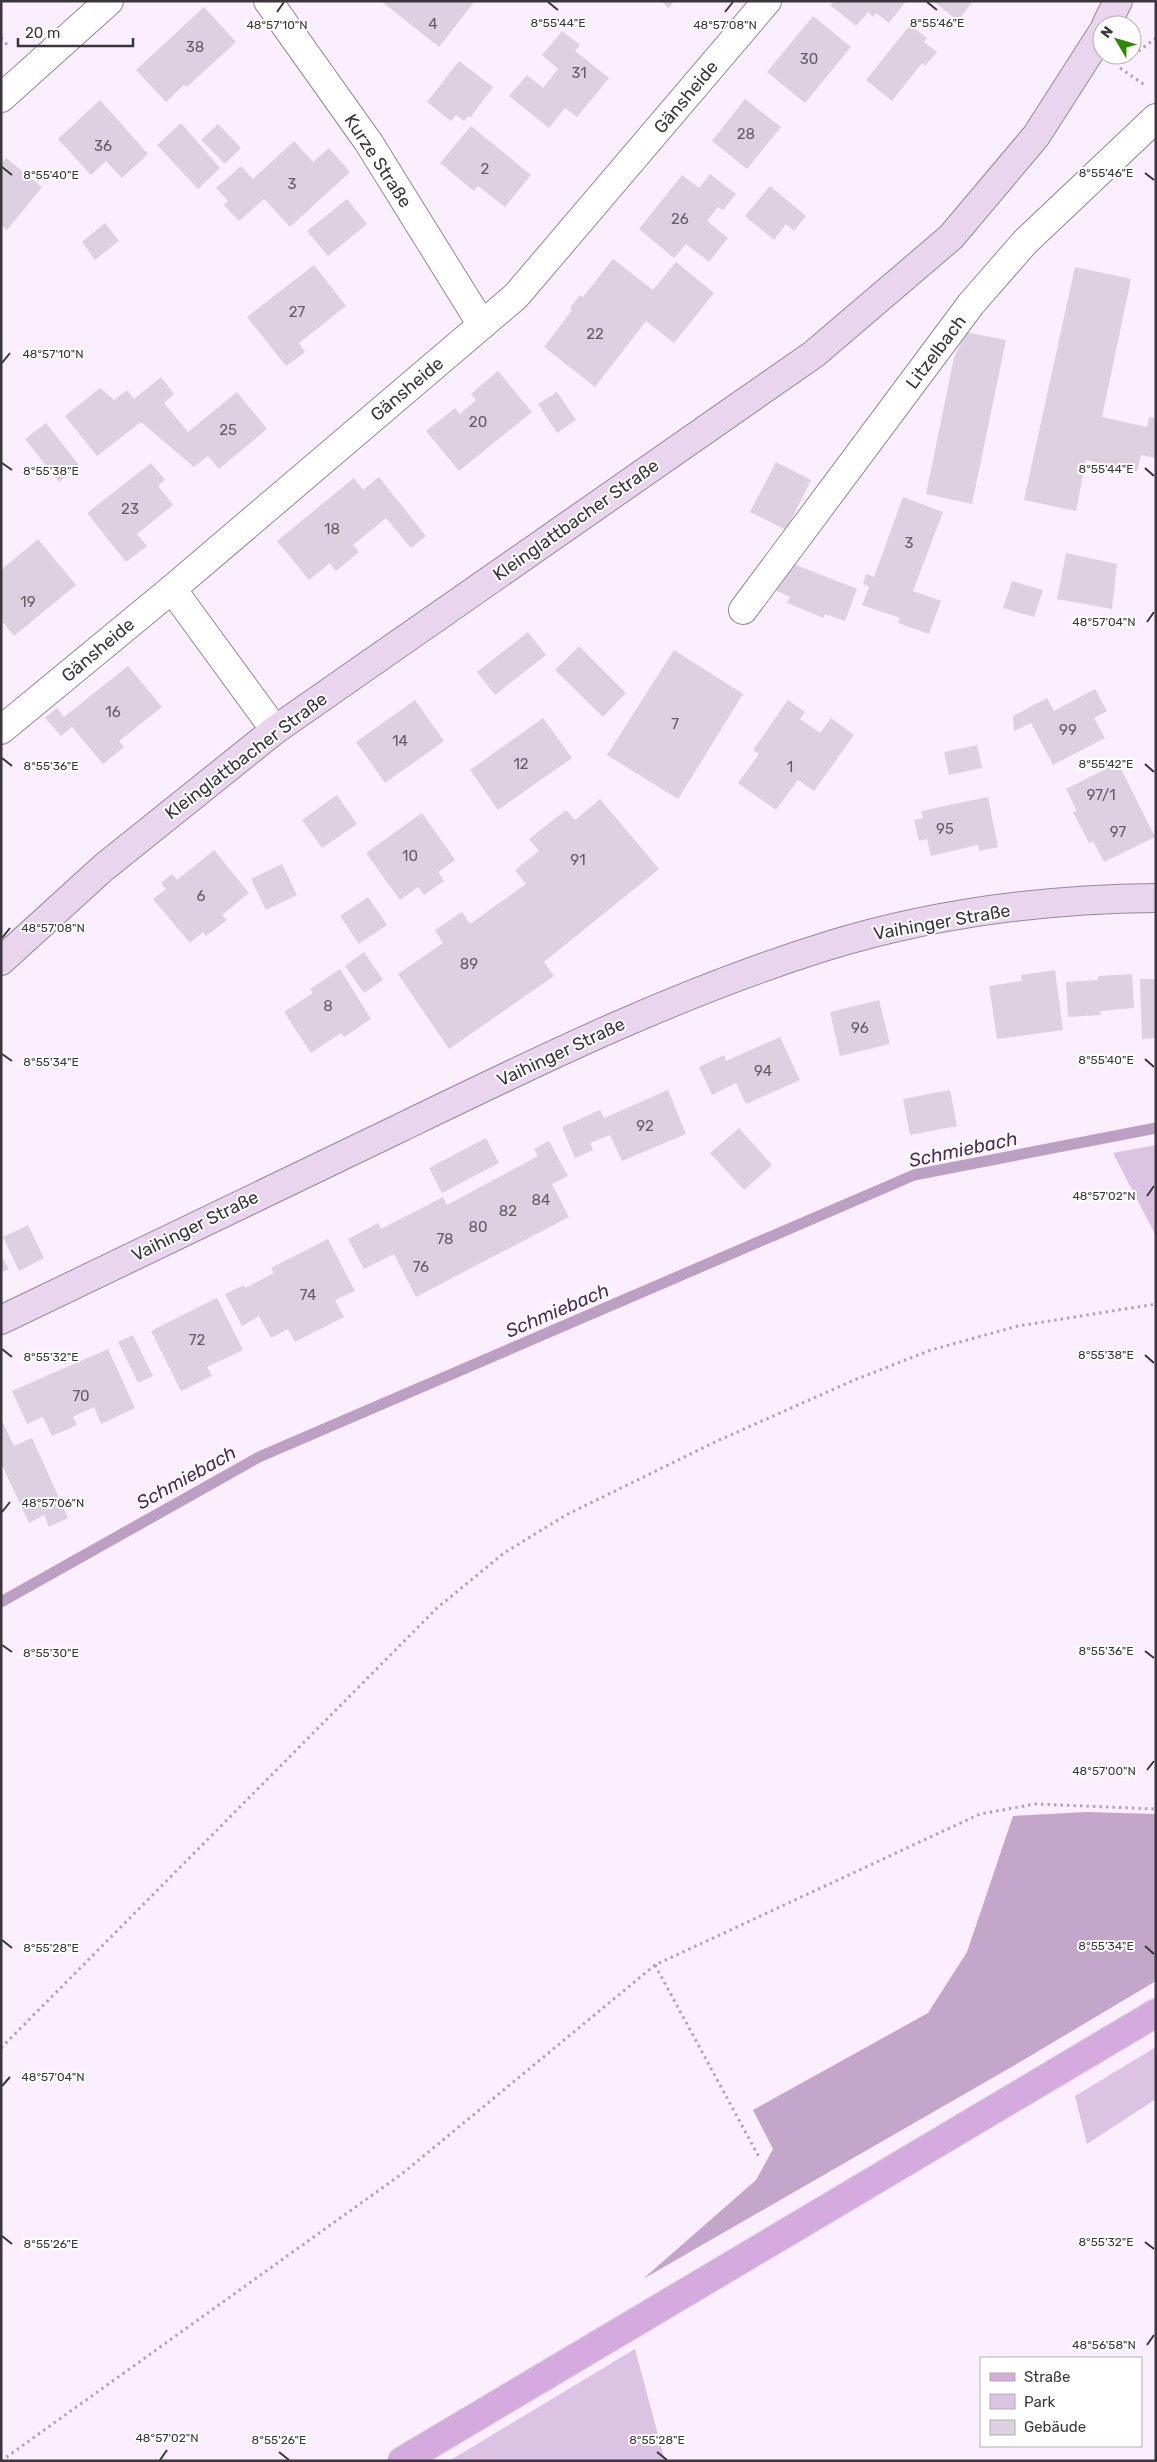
<svg xmlns="http://www.w3.org/2000/svg" width="1157" height="2462" viewBox="0 0 1157 2462" font-family="Rubik,sans-serif">
<rect width="100%" height="100%" fill="#fbeefe"/>
<!-- green -->
<g fill="#ddc3e3">
<path d="M1156,1145V1236L1113,1153Z"/>
<path d="M1156,2047V2099L1087,2144L1075,2096Z"/>
<path d="M635,2349L665,2461H449Z"/>
</g>
<!-- forest -->
<path fill="#c3a6ca" d="M1087,1812L1156,1814V1981L1020,2062L643,2279L756,2180L773,2149L753,2110L928,2013L967,1952L1013,1816Z"/>
<g fill="none" stroke-linecap="round" stroke-linejoin="round">
<!-- stream -->
<path stroke="#bca0c3" stroke-width="11" d="M1,1602L259,1457L914,1175L1156,1128"/>
</g>
<!-- building -->
<g fill="#ddd0e0">
<path d="M381,1H475L439,47Z"/>
<path d="M661,1H674L669,8Z"/>
<path d="M834,1H906L889,23L876,13L873,17L868,12L856,26L830,5Z"/>
<path d="M933,1H973L958,21Z"/>
<path d="M204,7L236,42L187,87L184,85L166,102L136,70Z"/>
<path d="M813,16L851,47L805,103L767,72Z"/>
<path d="M910,25L927,38L924,42L937,52L925,66L922,63L892,101L866,80Z"/>
<path d="M562,31L580,45L575,51L609,78L577,117L565,108L549,128L509,96L527,75L543,88L558,69L542,55Z"/>
<path d="M459,61L493,87L470,118L468,116L464,121L456,115L451,121L427,102Z"/>
<path d="M745,99L781,127L747,169L712,141Z"/>
<path d="M100,100L148,154L122,178L106,161L91,175L58,139Z"/>
<path d="M181,123L220,168L198,189L157,145Z"/>
<path d="M218,124L241,148L225,164L201,140Z"/>
<path d="M471,126L531,175L505,207L478,186L474,191L440,163Z"/>
<path d="M294,141L313,162L329,148L350,172L290,227L264,199L239,221L224,205L228,201L216,188L241,166L253,179Z"/>
<path d="M6,158L42,187L7,230L1,225V164Z"/>
<path d="M710,174L736,194L723,210L718,207L707,221L728,238L709,262L686,244L674,258L639,229L682,175L699,188Z"/>
<path d="M770,186L806,216L794,231L786,224L774,240L745,216Z"/>
<path d="M347,199L367,224L328,256L307,231Z"/>
<path d="M105,223L119,241L95,260L82,242Z"/>
<path d="M613,259L653,290L676,262L714,293L674,343L646,321L595,387L544,347L572,310L570,308L580,295L583,297Z"/>
<path d="M314,265L346,306L299,343L305,352L286,366L247,317Z"/>
<path d="M1075,267L1131,279L1102,417L1147,427L1149,417L1156,418V458L1141,455L1137,471L1086,460L1076,511L1024,500Z"/>
<path d="M966,332L1006,340L972,504L926,494L954,358Z"/>
<path d="M498,371L532,412L459,471L426,431L455,408L460,414L476,400L471,394Z"/>
<path d="M161,377L174,394L164,403L188,432L237,392L267,429L219,469L208,456L194,467L141,422L97,456L65,416L100,388L114,400L127,390L134,399Z"/>
<path d="M557,392L576,420L557,433L538,404Z"/>
<path d="M46,423L79,465L59,482L25,439Z"/>
<path d="M776,462L811,480L786,530L750,512Z"/>
<path d="M151,463L165,480L158,486L173,505L137,534L147,546L126,562L87,513Z"/>
<path d="M379,477L426,536L411,548L386,518L353,545L359,552L336,571L330,563L309,580L277,541L354,478L363,490Z"/>
<path d="M903,497L943,512L913,591L941,601L929,634L898,623L900,618L862,605L869,587L863,584L866,574L874,577Z"/>
<path d="M38,539L76,585L14,636L1,620V570Z"/>
<path d="M1066,553L1117,564L1112,609L1057,599Z"/>
<path d="M786,561L857,589L845,621L825,614L824,618L787,603L790,597L775,590Z"/>
<path d="M1012,581L1043,590L1034,617L1003,608Z"/>
<path d="M528,632L546,655L495,695L477,672Z"/>
<path d="M579,646L626,693L603,717L555,670Z"/>
<path d="M674,650L743,694L678,799L607,755Z"/>
<path d="M128,666L162,707L119,741L124,747L103,764L72,727L61,736L45,718L57,708L64,717Z"/>
<path d="M1095,689L1107,711L1094,718L1105,738L1053,765L1031,723L1014,731L1013,716L1047,698L1054,711Z"/>
<path d="M415,700L444,741L385,783L356,742Z"/>
<path d="M788,700L805,712L800,719L820,733L831,718L854,735L814,791L798,780L776,810L738,783L759,754L753,750Z"/>
<path d="M543,718L572,758L498,810L470,770Z"/>
<path d="M977,745L982,768L949,775L944,752Z"/>
<path d="M1118,763L1155,837L1104,862L1093,841L1089,843L1073,812L1077,811L1066,789Z"/>
<path d="M337,795L357,824L322,848L302,820Z"/>
<path d="M988,797L998,847L979,851L978,845L931,856L927,839L919,841L914,820L923,818L921,811Z"/>
<path d="M600,799L659,869L544,962L554,976L449,1049L398,974L443,943L435,930L462,912L470,924L526,884L515,870L539,851L529,839L566,810L575,820Z"/>
<path d="M422,813L455,860L438,872L444,881L424,895L418,887L400,900L366,853Z"/>
<path d="M214,850L249,893L222,915L227,920L206,936L203,932L190,943L153,899L166,889L161,883L172,874L177,880Z"/>
<path d="M282,864L297,895L266,910L251,879Z"/>
<path d="M368,897L387,925L359,944L340,916Z"/>
<path d="M364,952L383,980L364,993L345,966Z"/>
<path d="M340,969L371,1019L344,1037L341,1033L311,1053L284,1012L313,993L310,989Z"/>
<path d="M1055,970L1063,1030L997,1039L989,986L1022,981L1021,975Z"/>
<path d="M1132,974L1134,1008L1100,1011L1101,1015L1068,1017L1066,982L1098,980V976Z"/>
<path d="M1140,979H1156V1038L1142,1039Z"/>
<path d="M879,1000L890,1044L840,1056L830,1012Z"/>
<path d="M780,1037L800,1080L746,1104L736,1083L712,1095L699,1067L724,1055L726,1061Z"/>
<path d="M668,1090L686,1134L622,1161L610,1135L590,1143L593,1150L575,1158L562,1127L600,1110L604,1118Z"/>
<path d="M950,1090L957,1126L910,1135L903,1099Z"/>
<path d="M739,1128L772,1165L744,1190L710,1153Z"/>
<path d="M486,1138L499,1163L442,1193L429,1168Z"/>
<path d="M549,1141L568,1176L552,1184L569,1217L416,1297L394,1254L364,1269L348,1239L378,1223L381,1229L443,1197L447,1205L538,1156L534,1149Z"/>
<path d="M28,1225L44,1258L19,1271L3,1237Z"/>
<path d="M328,1239L355,1291L335,1300L344,1317L295,1342L288,1329L271,1338L259,1316L242,1326L225,1294L244,1285L245,1288L274,1273L271,1268Z"/>
<path d="M1,1256L9,1269L1,1273Z"/>
<path d="M217,1298L243,1350L207,1367L212,1376L181,1391L151,1331Z"/>
<path d="M133,1335L153,1376L138,1383L118,1342Z"/>
<path d="M108,1349L135,1408L101,1424L94,1407L73,1417L77,1425L52,1436L43,1417L27,1424L12,1391Z"/>
<path d="M1,1419L14,1446L32,1438L68,1518L49,1527L44,1515L29,1523L1,1463Z"/>
</g>
<g fill="none" stroke-linecap="round" stroke-linejoin="round">
<defs>
<g id="street">
<path d="M268,1L369,143L482,325"/>
<path d="M1,98L109,1"/>
<path d="M172,589L275,730"/>
<path d="M743,610L971,304L1025,242L1156,118"/>
<path d="M1,730L172,589L516,296L767,1"/>
</g>
<g id="secondary">
<path d="M1106,25L1118,1"/>
<path d="M1,961L103,868L275,730L814,354L951,237L1036,136L1102,33"/>
<path d="M1,1320C134,1256 267,1192 400,1128C538,1061 677,993 824,947C930,914 1045,899 1156,898"/>
</g>
<path id="primary" d="M402,2461L1156,2013"/>
</defs>
<!-- street casing -->
<use href="#street" stroke="#948897" stroke-width="30"/>
<!-- secondary casing -->
<use href="#secondary" stroke="#948897" stroke-width="30"/>
<!-- primary casing -->
<use href="#primary" stroke="#d8d7d8" stroke-width="30"/>
<!-- path -->
<g stroke="#afa5b1" stroke-width="3" stroke-dasharray="2.5 4" stroke-linecap="butt">
<path d="M1,38L9,47"/>
<path d="M1128,59L1156,38"/>
<path d="M1120,68L1146,86"/>
<path d="M655,1965L759,2157"/>
<path d="M1,2048L437,1608L504,1553L566,1515L717,1441L852,1381L931,1350L1018,1326L1156,1304"/>
<path d="M1,2461L403,2173L655,1965L980,1814L1035,1804L1156,1809"/>
</g>
<!-- street -->
<use href="#street" stroke="#fff" stroke-width="28"/>
<!-- secondary -->
<use href="#secondary" stroke="#ead5ef" stroke-width="28"/>
<!-- primary -->
<use href="#primary" stroke="#d5aadf" stroke-width="28"/>
</g>
<!-- ticks -->
<path fill="none" stroke="#3b363c" stroke-width="2" d="M548,2L558,10M927,2L937,10M277,12L284,2M725,12L733,2M2,167L12,175M1145,173L1154,180M2,363L10,353M2,463L12,470M1145,468L1154,476M1147,622L1154,612M2,758L12,766M1145,764L1154,772M2,938L10,928M2,1054L12,1061M1145,1059L1154,1067M1147,1196L1154,1186M2,1349L12,1357M1145,1355L1154,1363M2,1512L10,1502M2,1645L12,1652M1145,1651L1154,1658M1147,1770L1154,1761M2,1940L12,1948M1145,1946L1154,1954M2,2086L10,2077M2,2236L12,2244M1145,2242L1154,2249M1147,2345L1154,2335M279,2452L289,2460M657,2452L667,2460M160,2460L167,2450"/>
<g text-anchor="middle" stroke-width="4" stroke-linejoin="round" paint-order="stroke">
<!-- number labels -->
<g font-size="15" fill="#645c65">
<text x="433" y="29">4</text>
<text x="195" y="52">38</text>
<text x="809" y="64">30</text>
<text x="579" y="78">31</text>
<text x="746" y="139">28</text>
<text x="103" y="151">36</text>
<text x="485" y="174">2</text>
<text x="292" y="189">3</text>
<text x="680" y="224">26</text>
<text x="297" y="317">27</text>
<text x="595" y="339">22</text>
<text x="478" y="427">20</text>
<text x="228" y="435">25</text>
<text x="130" y="514">23</text>
<text x="332" y="534">18</text>
<text x="909" y="548">3</text>
<text x="28" y="607">19</text>
<text x="113" y="717">16</text>
<text x="675" y="729">7</text>
<text x="1068" y="735">99</text>
<text x="400" y="746">14</text>
<text x="521" y="769">12</text>
<text x="790" y="772">1</text>
<text x="1101" y="800">97/1</text>
<text x="945" y="834">95</text>
<text x="1118" y="837">97</text>
<text x="410" y="861">10</text>
<text x="578" y="865">91</text>
<text x="201" y="901">6</text>
<text x="469" y="969">89</text>
<text x="328" y="1011">8</text>
<text x="860" y="1033">96</text>
<text x="763" y="1076">94</text>
<text x="645" y="1131">92</text>
<text x="541" y="1205">84</text>
<text x="508" y="1216">82</text>
<text x="478" y="1232">80</text>
<text x="445" y="1244">78</text>
<text x="421" y="1272">76</text>
<text x="308" y="1300">74</text>
<text x="197" y="1345">72</text>
<text x="81" y="1401">70</text>
</g>
<!-- street labels -->
<g font-size="18" fill="#3b363c" stroke="#fff">
<text transform="translate(686 97) rotate(-50)" y="6">Gänsheide</text>
<text transform="translate(378 161) rotate(57)" y="6">Kurze Straße</text>
<text transform="translate(936 352) rotate(-53)" y="6">Litzelbach</text>
<text transform="translate(407 389) rotate(-40)" y="6">Gänsheide</text>
<text transform="translate(576 520) rotate(-35)" y="6">Kleinglattbacher Straße</text>
<text transform="translate(98 650) rotate(-40)" y="6">Gänsheide</text>
<text transform="translate(246 756) rotate(-37)" y="6">Kleinglattbacher Straße</text>
<text transform="translate(942 922) rotate(-10)" y="6">Vaihinger Straße</text>
<text transform="translate(561 1052) rotate(-25)" y="6">Vaihinger Straße</text>
<text transform="translate(195 1226) rotate(-26)" y="6">Vaihinger Straße</text>
</g>
<!-- water labels -->
<g font-size="19" font-style="italic" fill="#512b5a" stroke="#fff">
<text transform="translate(963 1149) rotate(-12)" y="7">Schmiebach</text>
<text transform="translate(557 1310) rotate(-23)" y="7">Schmiebach</text>
<text transform="translate(186 1477) rotate(-29)" y="7">Schmiebach</text>
</g>
</g>
<g font-size="12" text-anchor="middle" fill="#3b363c" stroke="#fff" stroke-width="4" stroke-linejoin="round" paint-order="stroke">
<text x="558" y="27">8°55'44"E</text>
<text x="937" y="27">8°55'46"E</text>
<text x="277" y="29">48°57'10"N</text>
<text x="725" y="29">48°57'08"N</text>
<text x="1106" y="177">8°55'46"E</text>
<text x="51" y="179">8°55'40"E</text>
<text x="53" y="358">48°57'10"N</text>
<text x="1106" y="473">8°55'44"E</text>
<text x="51" y="475">8°55'38"E</text>
<text x="1104" y="626">48°57'04"N</text>
<text x="1106" y="768">8°55'42"E</text>
<text x="51" y="770">8°55'36"E</text>
<text x="53" y="932">48°57'08"N</text>
<text x="1106" y="1064">8°55'40"E</text>
<text x="51" y="1066">8°55'34"E</text>
<text x="1104" y="1200">48°57'02"N</text>
<text x="1106" y="1359">8°55'38"E</text>
<text x="51" y="1361">8°55'32"E</text>
<text x="53" y="1507">48°57'06"N</text>
<text x="1106" y="1655">8°55'36"E</text>
<text x="51" y="1657">8°55'30"E</text>
<text x="1104" y="1775">48°57'00"N</text>
<text x="1106" y="1950">8°55'34"E</text>
<text x="51" y="1952">8°55'28"E</text>
<text x="53" y="2081">48°57'04"N</text>
<text x="1106" y="2246">8°55'32"E</text>
<text x="51" y="2248">8°55'26"E</text>
<text x="1104" y="2349">48°56'58"N</text>
<text x="167" y="2442">48°57'02"N</text>
<text x="279" y="2444">8°55'26"E</text>
<text x="657" y="2444">8°55'28"E</text>
</g>
<!-- border -->
<rect width="1157" height="2462" fill="none" stroke="#3b363c" stroke-width="5"/>
<!-- legend -->
<rect x="980" y="2357" width="162" height="90" fill="#ffffff" stroke="#b1afb1"/>
<rect x="990" y="2373" width="25" height="8" fill="#d5aadf" stroke="#b1afb1"/>
<text x="1024" y="2382" font-size="15" fill="#3b363c">Straße</text>
<rect x="990" y="2394" width="25" height="15" fill="#ddc3e3" stroke="#b1afb1"/>
<text x="1024" y="2407" font-size="15" fill="#3b363c">Park</text>
<rect x="990" y="2420" width="25" height="15" fill="#ddd0e0" stroke="#b1afb1"/>
<text x="1024" y="2432" font-size="15" fill="#3b363c">Gebäude</text>
<!-- north arrow -->
<g transform="translate(1117 40) rotate(308)"><circle r="24" fill="#ffffff" stroke="#b1afb1"/>
<path d="M0-4L9 19L0 12L-9 19Z" fill="#2b8c00"/>
<text y="-8" font-size="14" font-weight="bold" text-anchor="middle" fill="#3b363c">N</text>
</g>
<!-- scale -->
<path d="M18 38v8h115v-8" fill="none" stroke="#3b363c" stroke-width="2.5"/>
<text x="25" y="38" font-size="15" fill="#3b363c" stroke="#ffffff" stroke-width="4" paint-order="stroke">20 m</text>
</svg>
